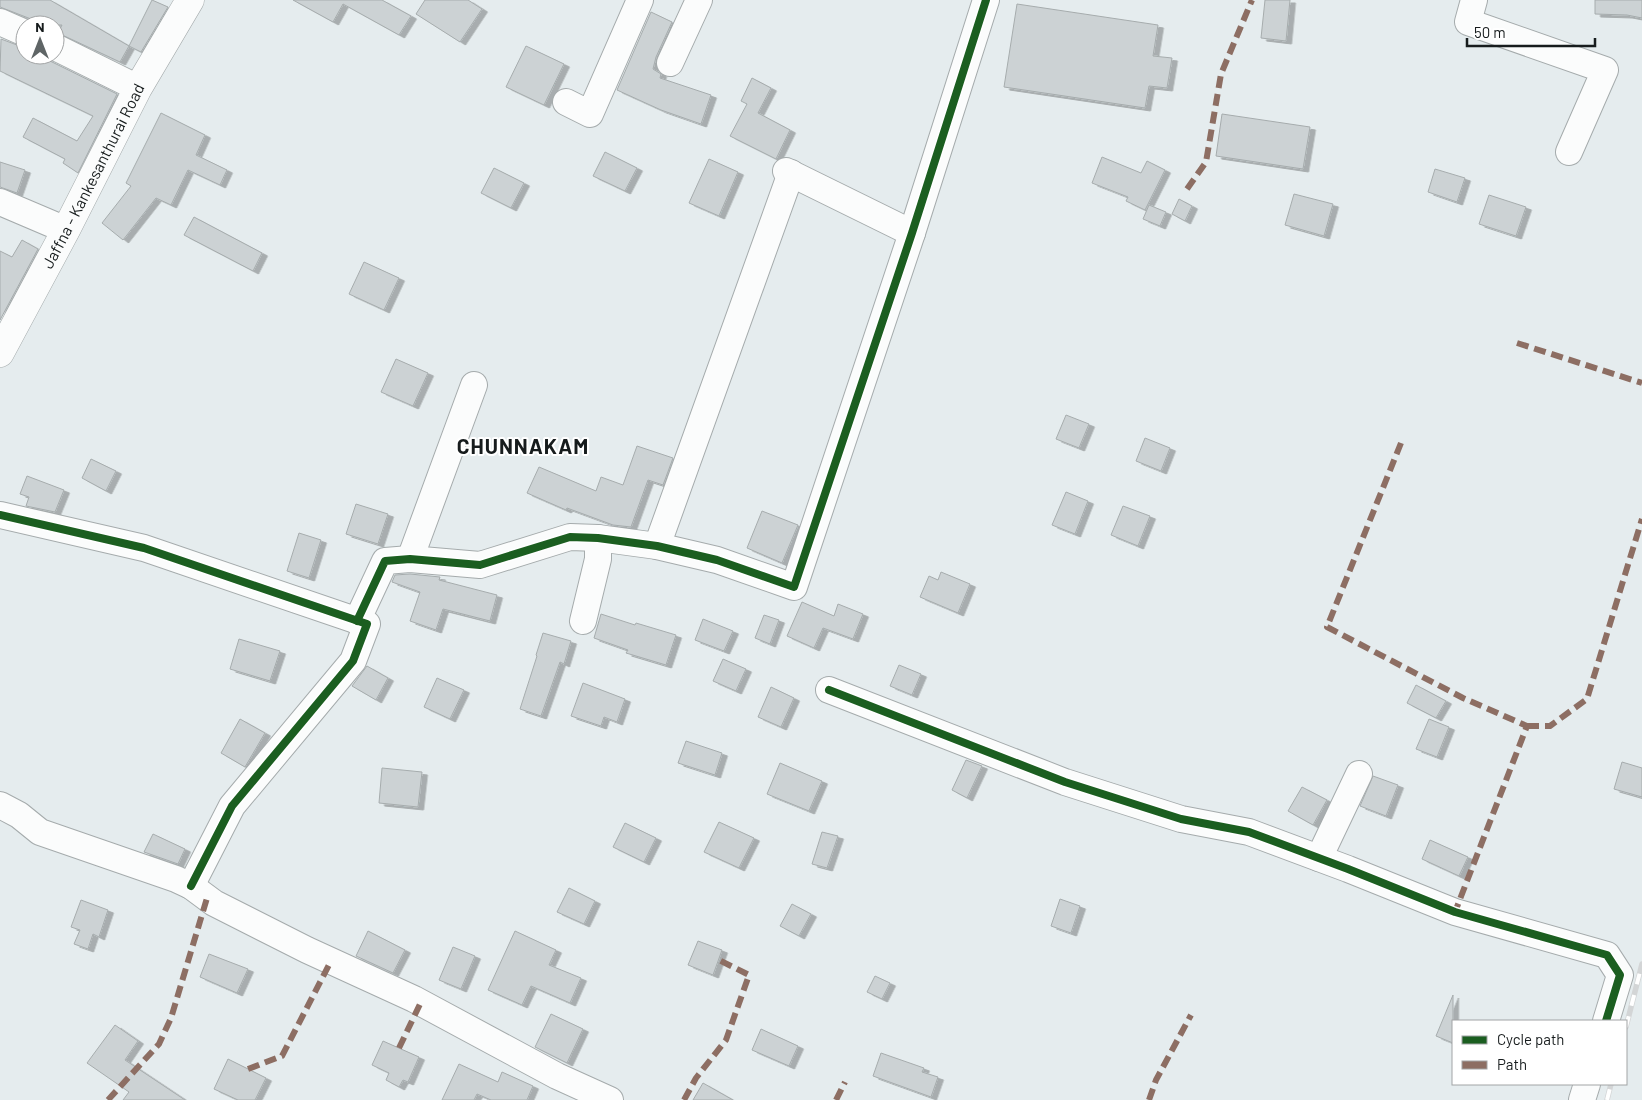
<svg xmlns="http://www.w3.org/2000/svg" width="1642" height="1100" viewBox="0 0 1642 1100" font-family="Barlow,sans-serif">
<defs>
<filter id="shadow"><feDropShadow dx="5.5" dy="3" stdDeviation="0" flood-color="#0004"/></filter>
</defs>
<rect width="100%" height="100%" fill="#e5ecee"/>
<!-- building -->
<g fill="#ccd2d4" stroke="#a6acad" filter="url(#shadow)">
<path d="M0,0H50L129,46L120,62L58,33L62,25H38L31,19L0,7Z"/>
<path d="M152,0L168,7L141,52L129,46Z"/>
<path d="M293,0H382L411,16L399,35L343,4L333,22Z"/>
<path d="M425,0H468L482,9L460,42L416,14Z"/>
<path d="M1265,0H1290L1286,41L1261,38Z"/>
<path d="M1595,0H1642V18L1627,15L1595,14Z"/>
<path d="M1017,4L1158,25L1153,56L1172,58L1167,88L1149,86L1145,108L1004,87Z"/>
<path d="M651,12L672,22L656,57L653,69L661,74L660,78L711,95L701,124L661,110L617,90Z"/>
<path d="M1,39L25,48V55H42L48,60L117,94L78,173L63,163L65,159L23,137L33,118L77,141L93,116L0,71Z"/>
<path d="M526,46L564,64L544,105L506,87Z"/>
<path d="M752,78L771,88L758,113L790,130L776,159L730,136L747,104L741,101Z"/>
<path d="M161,113L205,135L196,155L227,170L220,185L188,170L171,205L156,198L123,240L102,223L131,186L126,183Z"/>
<path d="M1222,114L1310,127L1303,169L1216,156Z"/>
<path d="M605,152L637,168L625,191L593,176Z"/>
<path d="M1102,157L1141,173L1147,161L1165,170L1145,210L1126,201L1128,197L1092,183Z"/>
<path d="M709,159L738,172L719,216L689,203Z"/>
<path d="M0,162L25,170L17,193L0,187Z"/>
<path d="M494,168L524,183L511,208L481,193Z"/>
<path d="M1435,169L1465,178L1457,202L1428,192Z"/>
<path d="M1294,194L1333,204L1324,236L1285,225Z"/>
<path d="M1489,195L1526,207L1516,236L1479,224Z"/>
<path d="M1179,199L1192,206L1185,221L1172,214Z"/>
<path d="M1149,205L1166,212L1160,226L1143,219Z"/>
<path d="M194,217L262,253L253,271L184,235Z"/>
<path d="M22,240L38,249L0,320V251L12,257Z"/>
<path d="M364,262L399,278L384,310L349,294Z"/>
<path d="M396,359L428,373L413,406L381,392Z"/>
<path d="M1066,415L1089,424L1079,448L1056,439Z"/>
<path d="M1145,438L1170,448L1161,471L1136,461Z"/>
<path d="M637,446L673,458L663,485L648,480L631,527L613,525L567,508L566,510L527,493L539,467L596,491L601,477L623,485Z"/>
<path d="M91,459L116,471L106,491L82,478Z"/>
<path d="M27,476L64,490L55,512L26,506L29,497L20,494Z"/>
<path d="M1066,492L1088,501L1075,534L1052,525Z"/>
<path d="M356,504L388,514L378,544L346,534Z"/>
<path d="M1123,506L1150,516L1138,546L1111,535Z"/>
<path d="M762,511L798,525L782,563L747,548Z"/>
<path d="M299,533L321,540L309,578L287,571Z"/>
<path d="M941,572L970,584L958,613L920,597L929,576L938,580Z"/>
<path d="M410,574L440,577L439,580L497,595L490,621L443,609L436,630L410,621L420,592L392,582L395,575Z"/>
<path d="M802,602L834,616L838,604L863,614L853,639L823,628L814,648L787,636Z"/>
<path d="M601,614L635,625L636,623L676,635L666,665L626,653L628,650L594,638Z"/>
<path d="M764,615L779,620L770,644L755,638Z"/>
<path d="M703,619L733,631L724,651L695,640Z"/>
<path d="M543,633L571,641L564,664L560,662L541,716L520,709L537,656L536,655Z"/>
<path d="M239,639L280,651L270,681L230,669Z"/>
<path d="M723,659L746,669L736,691L713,681Z"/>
<path d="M899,665L921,674L912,695L890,686Z"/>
<path d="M367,666L388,678L376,700L352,686Z"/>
<path d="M437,678L464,690L450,719L424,707Z"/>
<path d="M583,683L625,699L617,722L604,717L601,726L571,716Z"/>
<path d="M1416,685L1446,701L1436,718L1407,703Z"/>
<path d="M771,687L794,698L781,727L758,717Z"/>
<path d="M240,719L265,733L245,767L221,753Z"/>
<path d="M1429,719L1449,727L1437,757L1416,749Z"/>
<path d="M686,741L722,753L715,775L678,763Z"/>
<path d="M966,760L982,766L967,798L952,790Z"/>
<path d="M1622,762L1642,768V797L1614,789Z"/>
<path d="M780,763L822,781L809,811L767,794Z"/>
<path d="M382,768L422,772L418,807L379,803Z"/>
<path d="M1373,776L1398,785L1386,816L1360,806Z"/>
<path d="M1302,787L1327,800L1313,825L1288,811Z"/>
<path d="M719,822L754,838L739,868L704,852Z"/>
<path d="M625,823L656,838L644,862L613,847Z"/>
<path d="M822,832L838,836L827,868L812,864Z"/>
<path d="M153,834L185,849L178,864L144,852Z"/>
<path d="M1430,840L1468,857L1459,876L1422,859Z"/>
<path d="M569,888L595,901L584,924L557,912Z"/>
<path d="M1060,899L1080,906L1071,933L1051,926Z"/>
<path d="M81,900L108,910L99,937L93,934L88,949L74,944L80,930L71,927Z"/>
<path d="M792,904L811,914L799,936L780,926Z"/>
<path d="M368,931L405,950L393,973L356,956Z"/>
<path d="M515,931L556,950L549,965L581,978L570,1003L531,986L522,1005L488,990Z"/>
<path d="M698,941L722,950L713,975L688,965Z"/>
<path d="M453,947L475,956L461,989L439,980Z"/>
<path d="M209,954L248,969L237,993L200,977Z"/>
<path d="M875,976L890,983L882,999L867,992Z"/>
<path d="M1453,995V1043L1436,1036Z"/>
<path d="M551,1014L583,1029L567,1063L535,1047Z"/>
<path d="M115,1025L138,1041L125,1060L185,1100H123L129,1092L87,1063Z"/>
<path d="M761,1029L798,1046L789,1066L752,1050Z"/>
<path d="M383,1041L419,1057L408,1082L403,1080L399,1087L386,1080L389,1073L372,1065Z"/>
<path d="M881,1053L924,1068L922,1072L938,1077L931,1097L873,1076Z"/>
<path d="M228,1059L266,1078L255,1100H238L214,1089Z"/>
<path d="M459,1064L498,1082L502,1072L533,1086L527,1100H491L477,1094L474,1100H442Z"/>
<path d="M703,1083L733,1100H693Z"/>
</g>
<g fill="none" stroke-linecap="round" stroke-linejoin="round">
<defs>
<g id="minor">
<path d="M1474,0L1468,22L1605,70L1569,152"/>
<path d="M0,22L25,33"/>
<path d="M55,47L138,88"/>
<path d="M670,63L699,0"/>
<path d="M566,102L590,114L640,0"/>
<path d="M786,171L912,233"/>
<path d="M0,202L66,230"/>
<path d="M0,515L144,548L367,624L353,661L232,806L191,886"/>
<path d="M657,546L791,173"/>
<path d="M410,559L474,385"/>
<path d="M357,621L385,561L410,559L480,565L570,537L598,538L657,546L717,560L794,587L912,233L986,0"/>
<path d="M583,621L598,559V538"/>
<path d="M829,690L1065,782L1181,819L1249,832L1348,869L1455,912L1607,955L1620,975L1606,1021"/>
<path d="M0,805L19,815L40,832L176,879L191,886L214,903L307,950L414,999L557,1076L610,1100"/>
<path d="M1319,858L1359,774"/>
<path d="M1582,1100L1587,1084"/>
</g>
<g id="major">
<path id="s1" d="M0,353L66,230L138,88L190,0"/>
</g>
</defs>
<!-- minor casing -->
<use href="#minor" stroke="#a5abac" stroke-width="28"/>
<!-- major casing -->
<use href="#major" stroke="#a5abac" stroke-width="29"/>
<!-- minor -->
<use href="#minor" stroke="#fbfcfc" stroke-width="26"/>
<!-- major -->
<use href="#major" stroke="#fbfcfc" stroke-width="28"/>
<defs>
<g id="rail">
<path d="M1626,1027L1642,964"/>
<path d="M1607,1100L1611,1084"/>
</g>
</defs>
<!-- rail casing -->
<use href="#rail" stroke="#d3d5d6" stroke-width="5.5"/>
<!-- rail -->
<use href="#rail" stroke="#fff" stroke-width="4" stroke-dasharray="11" stroke-linecap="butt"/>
<!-- quiet -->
<g stroke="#8d6e63" stroke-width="6" stroke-dasharray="12 6" stroke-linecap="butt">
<path d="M1187,189L1206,162L1221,74L1252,0"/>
<path d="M1517,343L1642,383"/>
<path d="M1401,443L1327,627L1463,698L1527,726L1455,912"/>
<path d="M1527,726H1550L1587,699L1642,519"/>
<path d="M399,1048L421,1002"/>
<path d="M248,1069L282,1056L331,961"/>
<path d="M108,1100L159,1044L171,1018L207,898"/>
<path d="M684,1100L696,1078L726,1040L749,975L719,960"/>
<path d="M836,1100L845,1082"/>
<path d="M1149,1100L1156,1080L1191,1015"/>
</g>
<defs>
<g id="cycleway">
<path d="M0,515L144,548L367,624L353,661L232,806L191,886"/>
<path d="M357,621L385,561L410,559L480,565L570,537L598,538L657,546L717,560L794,587L912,233L986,0"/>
<path d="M829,690L1065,782L1181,819L1249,832L1348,869L1455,912L1607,955L1620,975L1606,1021"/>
</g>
</defs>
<!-- cycleway casing -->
<use href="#cycleway" stroke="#fff" stroke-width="11"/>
<!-- cycleway -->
<use href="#cycleway" stroke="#1b5e20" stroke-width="8"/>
</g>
<g text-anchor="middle" stroke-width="4" stroke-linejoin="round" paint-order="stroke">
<!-- street labels -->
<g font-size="16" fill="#171c1d" stroke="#fff">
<text dy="6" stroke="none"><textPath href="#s1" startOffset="200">Jaffna - Kankesanthurai Road</textPath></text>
</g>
<!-- district labels -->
<g font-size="21" font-weight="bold" letter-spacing="1" fill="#171c1d" stroke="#fff">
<text x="523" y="454">CHUNNAKAM</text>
</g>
</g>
<!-- legend -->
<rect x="1452" y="1020" width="175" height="65" fill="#ffffff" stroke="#a2a4a5"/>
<rect x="1462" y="1036" width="25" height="8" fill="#1b5e20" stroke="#a2a4a5"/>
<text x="1497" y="1045" font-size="15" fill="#171c1d">Cycle path</text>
<rect x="1462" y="1061" width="25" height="8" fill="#8d6e63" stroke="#a2a4a5"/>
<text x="1497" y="1070" font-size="15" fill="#171c1d">Path</text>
<!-- north arrow -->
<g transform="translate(40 40)"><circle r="24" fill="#ffffff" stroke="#a2a4a5"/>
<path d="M0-4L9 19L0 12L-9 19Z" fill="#5f6566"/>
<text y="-8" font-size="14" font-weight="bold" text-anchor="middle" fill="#171c1d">N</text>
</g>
<!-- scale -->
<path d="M1467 38v8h128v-8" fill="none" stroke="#171c1d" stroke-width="2.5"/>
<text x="1474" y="38" font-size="15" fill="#171c1d" stroke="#ffffff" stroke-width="4" paint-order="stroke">50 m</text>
</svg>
